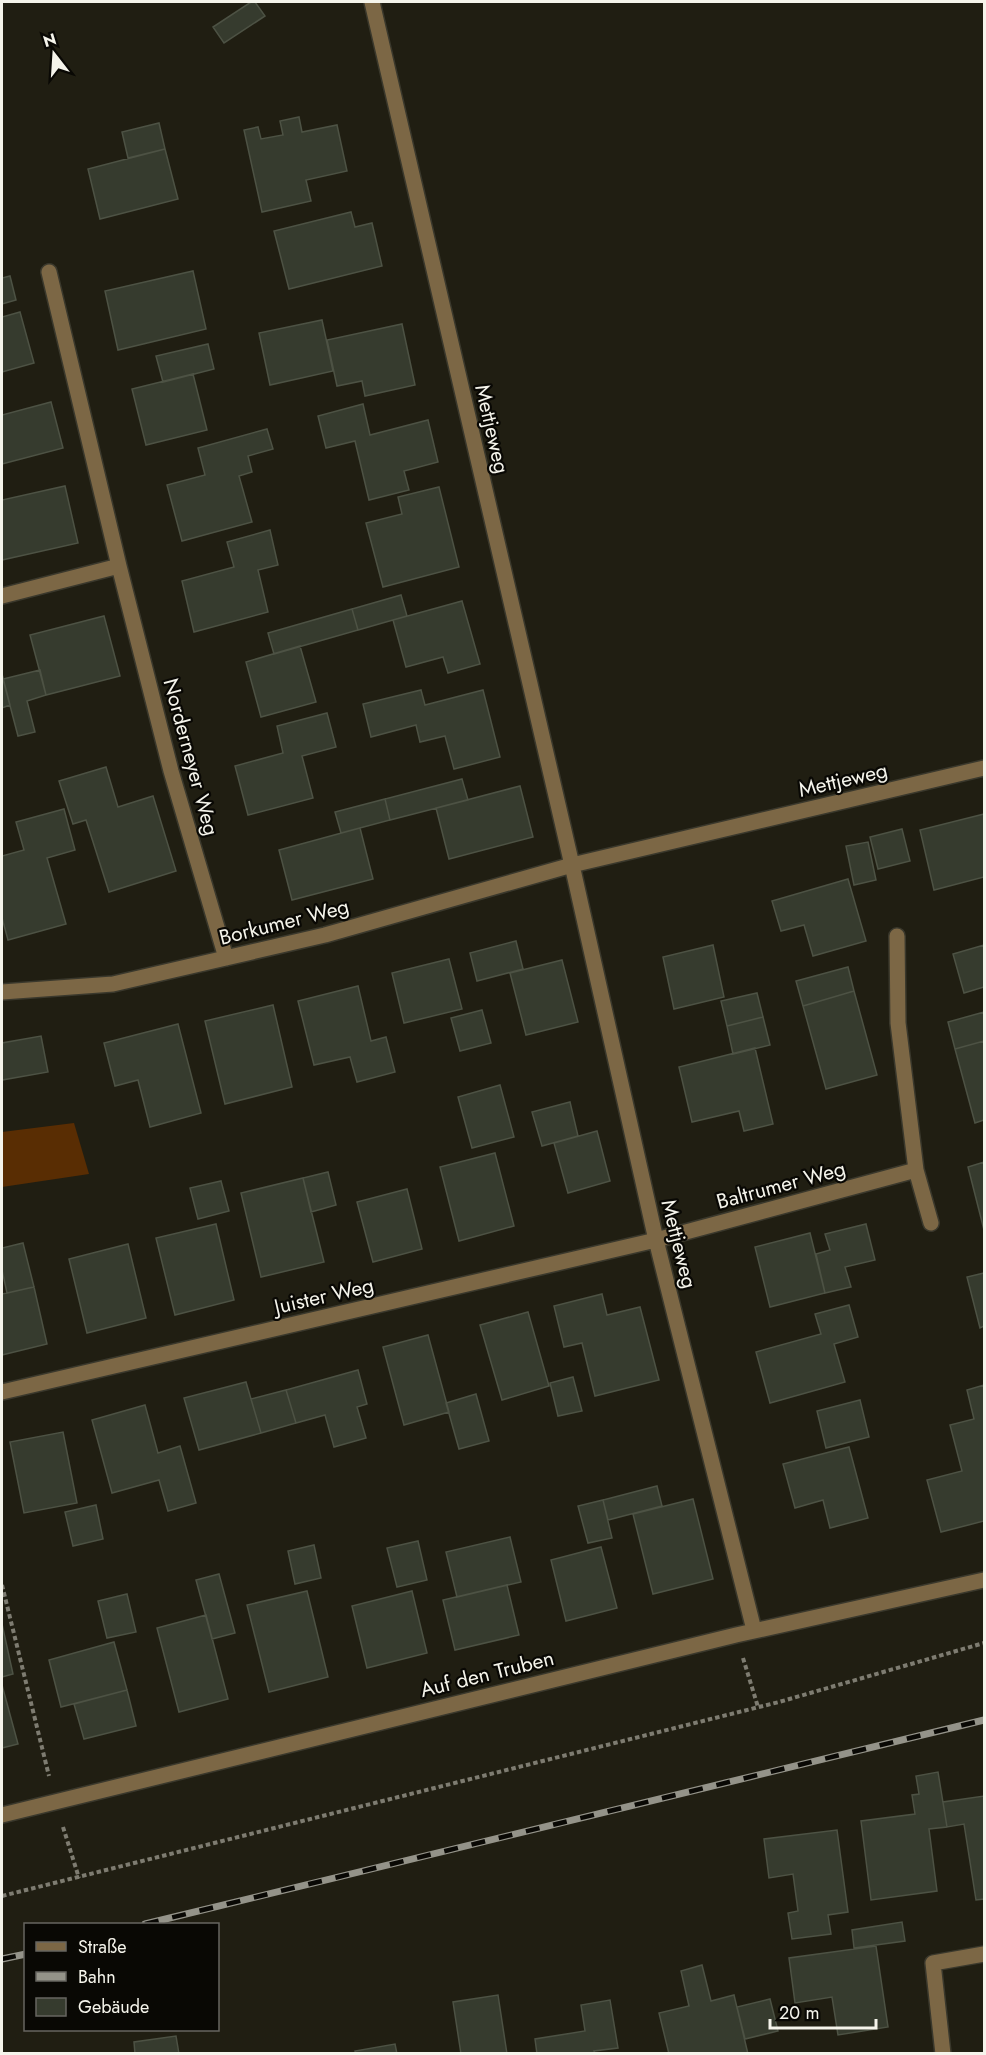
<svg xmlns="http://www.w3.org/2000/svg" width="986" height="2055" viewBox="0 0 986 2055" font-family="Jost,sans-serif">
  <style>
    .green { fill: #592d03 }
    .building { fill: #363b2e; stroke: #4d5244; stroke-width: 1.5 }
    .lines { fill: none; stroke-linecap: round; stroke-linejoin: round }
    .minor-casing { stroke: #3a382c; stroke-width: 18 }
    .path { stroke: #7e7c71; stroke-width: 4; stroke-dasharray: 4.5 3; stroke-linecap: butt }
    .minor { stroke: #7c6745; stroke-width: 15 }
    .rail-casing { stroke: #949389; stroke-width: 7 }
    .rail { stroke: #090804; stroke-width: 4.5; stroke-dasharray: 14; stroke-linecap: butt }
    .labels { text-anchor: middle; stroke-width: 4.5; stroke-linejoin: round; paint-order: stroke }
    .street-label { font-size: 21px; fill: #f5f4eb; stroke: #090804 }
  </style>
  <rect width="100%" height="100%" fill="#201e12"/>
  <path class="green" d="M74,1123L89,1174L2,1187V1132Z"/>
  <path class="building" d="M251,2H255L265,16L224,43L213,27Z
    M299,117L302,132L337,125L347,171L306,180L311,201L262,212L244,130L258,127L261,139L283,135L280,121Z
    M159,123L165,149L128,158L122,132Z
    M165,149L178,199L100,219L88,169Z
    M351,212L355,227L372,223L382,266L289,289L274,231Z
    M193,271L206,329L118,350L105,291Z
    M10,276L16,300L2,304V278Z
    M20,312L34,363L2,372V317Z
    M322,320L333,371L270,385L259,333Z
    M402,324L415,385L365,396L362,381L337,386L327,340Z
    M208,344L214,369L163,382L156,356Z
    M193,374L207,430L146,445L132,389Z
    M51,402L63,448L2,464V415Z
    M363,404L370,435L428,420L438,462L404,471L409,490L369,500L355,441L326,448L318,416Z
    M267,429L273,449L248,456L252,472L239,476L252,522L182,541L167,485L205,475L198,448Z
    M65,486L78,543L2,560V500Z
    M439,487L459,567L383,587L366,523L402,514L398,497Z
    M270,530L278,565L258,570L268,612L194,632L182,581L234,567L227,542Z
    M401,595L407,616L358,630L352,609Z
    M462,601L480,664L448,673L443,657L406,667L393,620Z
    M352,609L358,630L274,654L268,633Z
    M104,616L120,676L46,695L30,635Z
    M300,646L316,702L261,717L246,662Z
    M40,670L46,695L27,701L35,732L18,736L3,679Z
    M2,674L10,705L2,708Z
    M421,690L425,705L483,690L500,757L454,769L445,736L420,742L416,725L371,737L363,704Z
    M327,713L336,747L302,756L313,798L248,815L235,766L283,753L277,726Z
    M106,767L118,807L153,796L176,871L109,892L86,820L73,824L59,781Z
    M462,779L468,800L390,820L385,799Z
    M520,786L533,837L449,859L436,808Z
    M385,799L390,820L341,833L335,812Z
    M64,809L75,850L47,858L66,924L8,940L2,918V856L24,850L16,822Z
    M984,814V877L934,890L920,830Z
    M360,828L373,879L292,900L279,850Z
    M902,829L910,861L878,869L870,837Z
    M868,842L876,880L854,885L846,846Z
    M848,879L866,941L813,956L804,925L781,931L772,901Z
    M516,941L523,969L477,981L470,953Z
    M713,945L724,997L674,1009L663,957Z
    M984,945V987L964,993L953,954Z
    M449,959L462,1009L404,1023L392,973Z
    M562,960L578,1022L526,1035L510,973Z
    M848,967L854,991L803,1006L796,981Z
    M358,986L371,1041L386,1037L395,1072L357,1082L350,1057L314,1065L298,1001Z
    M854,991L877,1075L826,1089L803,1006Z
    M757,993L763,1017L727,1026L721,1001Z
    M273,1005L292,1087L225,1104L205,1021Z
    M482,1010L491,1043L460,1051L451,1018Z
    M984,1012V1041L955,1049L948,1022Z
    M763,1017L770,1045L733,1054L727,1026Z
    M178,1024L201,1113L150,1127L138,1080L115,1086L104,1043Z
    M41,1036L48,1072L2,1080V1043Z
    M984,1041V1120L975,1123L955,1049Z
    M755,1048L773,1124L744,1131L739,1111L692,1122L679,1067Z
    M500,1085L514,1137L472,1148L458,1097Z
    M570,1102L578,1136L542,1146L532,1112Z
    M597,1131L610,1181L568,1193L554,1143Z
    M495,1153L514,1226L459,1241L440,1167Z
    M984,1162V1230L968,1167Z
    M328,1172L336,1205L311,1212L303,1178Z
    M303,1178L324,1262L261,1277L241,1193Z
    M221,1181L229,1211L198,1219L190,1188Z
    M407,1189L422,1249L373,1262L357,1202Z
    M216,1224L234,1300L175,1315L156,1238Z
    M866,1224L875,1260L845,1267L851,1287L825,1293L816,1254L830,1250L825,1234Z
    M810,1233L825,1293L770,1307L755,1247Z
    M23,1243L34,1287L7,1293L2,1270V1248Z
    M128,1244L146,1318L87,1333L69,1259Z
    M984,1273V1326L980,1328L967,1277Z
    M34,1287L47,1344L2,1355V1294Z
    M602,1294L607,1315L640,1307L659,1380L595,1396L582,1343L564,1347L554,1306Z
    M849,1305L858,1337L834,1344L845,1382L770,1403L756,1352L821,1334L815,1314Z
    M528,1312L549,1386L502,1400L480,1325Z
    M428,1335L449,1412L404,1425L383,1347Z
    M358,1370L367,1404L357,1407L366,1438L334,1447L325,1415L296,1423L286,1390Z
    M573,1377L582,1411L558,1416L550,1383Z
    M246,1382L261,1433L199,1450L184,1398Z
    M984,1385V1521L941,1532L927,1480L962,1471L950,1425L974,1419L967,1390Z
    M286,1390L296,1423L261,1433L251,1399Z
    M476,1394L489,1441L459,1449L446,1403Z
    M860,1400L869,1437L826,1448L817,1411Z
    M145,1405L158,1453L180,1446L196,1503L168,1511L159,1480L112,1493L92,1420Z
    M63,1432L77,1503L24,1513L10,1442Z
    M849,1447L868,1518L830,1528L823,1500L795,1508L783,1464Z
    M657,1486L662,1506L608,1520L603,1500Z
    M693,1499L713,1579L653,1594L633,1514Z
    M603,1500L612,1538L588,1543L578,1506Z
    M96,1505L103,1539L73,1546L65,1512Z
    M510,1537L521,1582L457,1597L446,1552Z
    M418,1541L427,1580L397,1587L387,1548Z
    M314,1545L321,1578L295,1584L288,1551Z
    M601,1547L617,1608L566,1621L551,1560Z
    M219,1574L235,1633L212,1639L196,1580Z
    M507,1585L519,1635L455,1650L443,1600Z
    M307,1591L328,1677L269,1692L247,1605Z
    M412,1591L427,1653L367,1668L352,1606Z
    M127,1594L136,1632L107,1638L98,1601Z
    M206,1615L228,1699L179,1712L157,1628Z
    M2,1624L13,1674L2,1677Z
    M114,1642L127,1690L61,1707L49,1660Z
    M2,1685L18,1744L2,1748Z
    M127,1690L136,1726L84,1739L74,1704Z
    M938,1772L947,1827L929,1829L937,1891L871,1900L861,1821L915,1814L912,1795L919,1794L916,1776Z
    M984,1796V1899L976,1900L964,1824L947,1827L943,1802Z
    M837,1830L848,1912L828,1915L831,1934L792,1939L788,1913L798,1911L793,1874L769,1878L764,1839Z
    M902,1922L905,1941L854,1948L852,1930Z
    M876,1946L888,2027L838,2035L832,1997L795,2003L789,1958Z
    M702,1965L711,2001L734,1995L748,2054H669L659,2013L689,2006L681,1971Z
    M498,1995L507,2054H461L453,2002Z
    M770,1999L778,2031L745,2039L737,2007Z
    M610,2000L618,2048L594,2051L595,2054H537L535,2039L585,2031L581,2005Z
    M176,2036L179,2054H135L134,2042Z
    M395,2044L397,2054H356L355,2051Z"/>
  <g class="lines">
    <g class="minor-casing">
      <path id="minor" d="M372,2L572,865L656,1240L754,1630
        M49,272L119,566L171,771L226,958
        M2,596L119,566
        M2,992L113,984L325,935L572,865L984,768
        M916,1170L931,1223
        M2,1392L656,1240L916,1170L898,1023L897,936
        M2,1815L736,1635L984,1580
        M943,2054L933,1963L984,1954"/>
    </g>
    <path class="path" d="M2,1585L49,1776
      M743,1658L758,1707
      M63,1827L79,1878
      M2,1896L779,1702L984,1643"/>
    <use href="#minor" class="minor"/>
    <g class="rail-casing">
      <path id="rail" d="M145,1924L984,1720
        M2,1959L26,1954"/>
    </g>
    <use href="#rail" class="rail"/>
  </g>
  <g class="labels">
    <g class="street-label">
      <text transform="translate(492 429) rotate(77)" y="7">Mettjeweg</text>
      <text transform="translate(191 757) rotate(75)" y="7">Norderneyer Weg</text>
      <text transform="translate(843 780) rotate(-13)" y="7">Mettjeweg</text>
      <text transform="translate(284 922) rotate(-14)" y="7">Borkumer Weg</text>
      <text transform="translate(781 1185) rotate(-15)" y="7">Baltrumer Weg</text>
      <text transform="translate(679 1244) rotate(76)" y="7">Mettjeweg</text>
      <text transform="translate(324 1296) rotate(-13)" y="7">Juister Weg</text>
      <text transform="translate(487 1674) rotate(-14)" y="7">Auf den Truben</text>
    </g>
  </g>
  <rect width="986" height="2055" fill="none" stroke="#f5f4eb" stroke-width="6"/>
  <rect x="24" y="1923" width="195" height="108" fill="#090804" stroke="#676660" stroke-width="1.5"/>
  <rect x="36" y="1942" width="30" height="9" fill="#7c6745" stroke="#676660" stroke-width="1.5"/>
  <text x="78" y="1953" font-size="18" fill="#f5f4eb">Straße</text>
  <rect x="36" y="1972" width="30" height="9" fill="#949389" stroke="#676660" stroke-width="1.5"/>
  <text x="78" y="1983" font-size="18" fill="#f5f4eb">Bahn</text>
  <rect x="36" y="1998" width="30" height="18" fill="#363b2e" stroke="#676660" stroke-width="1.5"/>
  <text x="78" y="2013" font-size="18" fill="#f5f4eb">Gebäude</text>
  <g transform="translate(54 54) rotate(343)" stroke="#090804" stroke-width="4.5" paint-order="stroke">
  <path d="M0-4.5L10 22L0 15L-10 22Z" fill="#f5f4eb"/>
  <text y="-9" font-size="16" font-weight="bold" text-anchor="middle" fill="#f5f4eb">N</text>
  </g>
  <path d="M770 2019v9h106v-9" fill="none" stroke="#f5f4eb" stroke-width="3"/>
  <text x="779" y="2019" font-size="18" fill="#f5f4eb" stroke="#090804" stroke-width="4.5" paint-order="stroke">20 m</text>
</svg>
